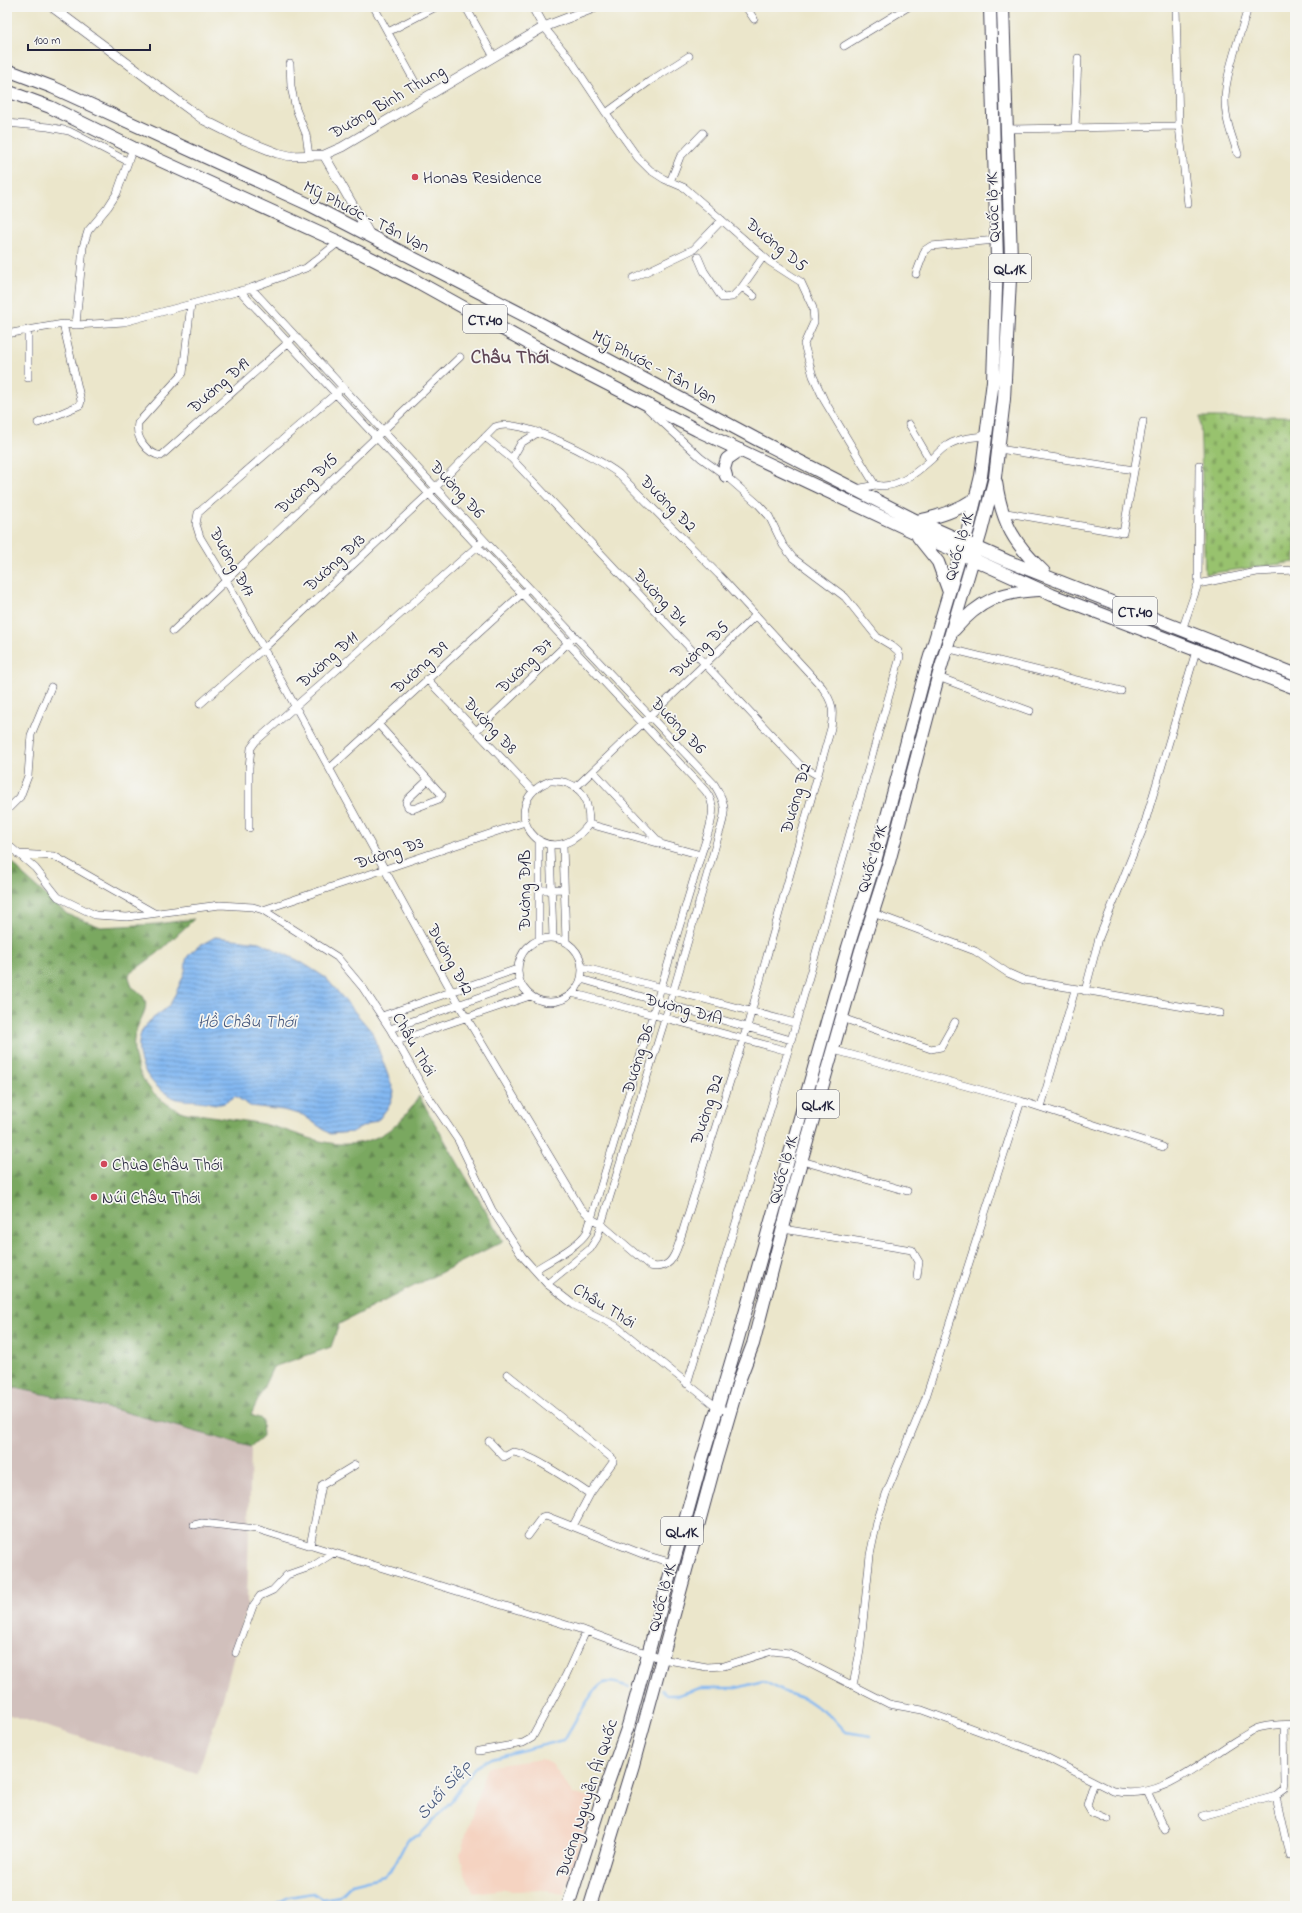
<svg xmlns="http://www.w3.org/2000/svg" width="1302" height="1913" viewBox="0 0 1302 1913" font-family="'Indie Flower',sans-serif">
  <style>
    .built { fill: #f5d3c1 }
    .industrial { fill: #d1c0bc }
    .forest { fill: url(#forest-firs); stroke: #4e654e }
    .cemetery { fill: url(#cemetery-stones); stroke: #5d7254 }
    .water { fill: url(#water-rules); stroke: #526d96 }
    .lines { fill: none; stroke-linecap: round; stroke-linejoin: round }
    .stream { stroke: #83b8f1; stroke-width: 2.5 }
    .minor-casing { stroke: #403f51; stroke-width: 8 }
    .tertiary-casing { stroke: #403f51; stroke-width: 10 }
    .primary-casing { stroke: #403f51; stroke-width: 14 }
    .minor { stroke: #fff; stroke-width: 7 }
    .tertiary { stroke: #fff; stroke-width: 9 }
    .primary { stroke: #fff; stroke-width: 12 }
    .poi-dot { fill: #d1495b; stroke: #f6f6f2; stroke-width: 1.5 }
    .labels { text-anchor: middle; stroke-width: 3.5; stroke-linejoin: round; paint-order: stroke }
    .shield { fill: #f6f6f2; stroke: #626272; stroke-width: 1 }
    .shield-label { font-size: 16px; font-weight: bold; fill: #22223b }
    .street-label { font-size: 17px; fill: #22223b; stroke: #f6f6f2 }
    .poi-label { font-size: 17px; fill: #22223b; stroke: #f6f6f2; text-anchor: start }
    .water-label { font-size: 18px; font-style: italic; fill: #44567b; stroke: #f6f6f2 }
    .quarter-label { font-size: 19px; font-weight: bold; fill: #614857; stroke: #f6f6f2 }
  </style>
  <defs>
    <pattern id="forest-firs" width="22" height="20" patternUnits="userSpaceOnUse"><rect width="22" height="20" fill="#7aa861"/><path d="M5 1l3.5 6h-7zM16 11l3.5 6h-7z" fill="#648851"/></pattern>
    <pattern id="cemetery-stones" width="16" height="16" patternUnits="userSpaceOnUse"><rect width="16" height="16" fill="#98c26e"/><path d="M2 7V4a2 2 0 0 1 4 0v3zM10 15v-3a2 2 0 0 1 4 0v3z" fill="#83a660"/></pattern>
    <pattern id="water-rules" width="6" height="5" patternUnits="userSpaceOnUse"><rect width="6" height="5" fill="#83b8f1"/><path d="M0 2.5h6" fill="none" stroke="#6b95c4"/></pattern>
  </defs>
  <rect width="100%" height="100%" fill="#f6f6f2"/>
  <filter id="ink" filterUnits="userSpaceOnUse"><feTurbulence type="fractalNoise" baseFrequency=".025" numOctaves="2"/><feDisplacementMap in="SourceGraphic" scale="8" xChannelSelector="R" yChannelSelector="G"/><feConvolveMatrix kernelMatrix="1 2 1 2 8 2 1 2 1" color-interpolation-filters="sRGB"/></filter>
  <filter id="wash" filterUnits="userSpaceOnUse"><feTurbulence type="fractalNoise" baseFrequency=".012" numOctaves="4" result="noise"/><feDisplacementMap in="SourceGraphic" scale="16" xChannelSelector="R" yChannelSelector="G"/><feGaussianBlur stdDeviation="0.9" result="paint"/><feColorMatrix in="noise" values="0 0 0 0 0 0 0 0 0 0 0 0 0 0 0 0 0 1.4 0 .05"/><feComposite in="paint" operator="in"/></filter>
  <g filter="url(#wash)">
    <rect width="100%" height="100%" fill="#ebe6cb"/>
    <path class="built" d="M542,1759L552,1764L573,1794L595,1798L564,1895L548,1890L512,1891L506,1889L474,1893L465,1874L460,1854L486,1769L491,1766Z"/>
    <path class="industrial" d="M16,1388L121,1411L251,1447L247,1605L223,1698L197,1774L7,1714V1391Z"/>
    <path class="forest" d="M7,856L23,875L67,914L101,927L157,924L194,919L158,953L129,974V977L132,987C160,1004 137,1016 134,1039C132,1053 138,1073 147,1085C155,1096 169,1107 183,1112C189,1114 197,1114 204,1115C222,1118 240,1120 258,1123C292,1129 322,1149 358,1143C384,1139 406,1119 419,1096L503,1241L339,1324L331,1347L273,1367L251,1415L262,1419L263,1437L251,1447L121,1411L16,1388L7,1391Z"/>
    <path class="cemetery" d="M1295,399V562L1205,574L1200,417H1293Z"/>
    <path class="water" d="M215,937L260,942L301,962L326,978L372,1032L394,1092L389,1106L379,1119L352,1132L330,1134L303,1115L283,1110L250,1106L235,1096C219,1109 217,1103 199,1101C192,1100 184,1101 177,1099C155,1091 136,1067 139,1043C141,1017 164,1017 173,999C177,990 182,980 185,971C186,966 185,960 188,956C195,947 205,943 215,937Z"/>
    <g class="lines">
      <path class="stream" d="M662,1690L666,1695H678L701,1688H737L763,1681L787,1693L805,1699L834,1719L846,1732L871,1736
        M276,1906L277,1903L289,1897L313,1893L322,1899L340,1896L352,1884L384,1876L393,1867L408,1839L420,1835L452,1800L474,1768L491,1758L564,1740C572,1727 592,1688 604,1683C611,1680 622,1685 629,1687"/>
    </g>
  </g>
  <g filter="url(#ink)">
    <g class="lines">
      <g class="minor-casing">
        <path id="minor" d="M374,7L416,84
          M463,7L468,11L494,57
          M746,7L754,19
          M1176,7L1179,126L1188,204
          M544,27L570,59L606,113L638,158L650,170L664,179L685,188L770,262L801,282L813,308L814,322L804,344L813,376L824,400L875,485C896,490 916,473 932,459C937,454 942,448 948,445C960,438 974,437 987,436
          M388,32L436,7
          M844,46L908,7
          M290,64L291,87L296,109L306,134L309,156
          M606,113L650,81L689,56
          M7,123L48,127L69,131L127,161
          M1075,128L1078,58
          M1007,129L1179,126
          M1238,154C1232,137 1225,119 1225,100C1225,74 1241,34 1248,7
          M670,182L680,157L703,133
          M698,257L704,271L722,298L732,297L742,287
          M916,274L925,250L931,246L996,240
          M633,278L694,249L722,220
          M251,288L484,540L714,784C728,806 726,813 718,837L669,1006L597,1238L590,1249L547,1284
          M240,291L701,786C706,791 711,797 712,805C715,817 705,842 701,855L587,1232C578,1247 550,1260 535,1270
          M754,296L742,287L763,257
          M191,304L183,373L138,423C135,437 146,453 161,456L291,340
          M76,325L83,247L88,231L108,207L117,193L133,148
          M7,334L28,330
          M28,378V330L63,324L76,325L124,322L251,288L306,268L339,242
          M648,409L701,458L726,476L758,504L769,516L783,545L793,558L845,597L877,637L892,646L898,651L900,657L788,1051L687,1384
          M38,423L80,405L81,401L63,324
          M909,424L930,460
          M485,437L512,459L800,765L817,775
          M999,449L1134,470
          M512,459L521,443L539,432
          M857,489L875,485
          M1001,512L1123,533L1143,421
          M1198,584L1199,465
          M1182,630L1198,584L1257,572L1295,570
          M173,631L460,357
          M946,648L1121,691
          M938,677L1030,711
          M427,679L533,791
          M200,704L263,649L436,487L495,427C519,416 598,458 619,474L719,575L822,687C833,703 834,709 831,728L747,1027L679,1243C674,1258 669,1270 650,1266L601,1224L592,1219L580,1207L459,1005L226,580L200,537L196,524L198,513L342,388
          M378,724L442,795L439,799L413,809L408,807L406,803L408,799L428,780
          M476,731L570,641
          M330,768L526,590
          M593,771L661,844
          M550,781C580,780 589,797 589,824C544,882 492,803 550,781Z
          M576,787L756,615
          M7,810L20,797L28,776L31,735L51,687
          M589,824L701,855
          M249,828V767L251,748L256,741L481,543
          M539,840V940
          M7,844L35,868L58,897L95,915L127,917L220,905L253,907L263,910L337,957L363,988L390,1029L426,1093L458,1140L492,1210L522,1256L547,1284L574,1305L616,1326L718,1408L730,1412
          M550,845L553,938
          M563,845L566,942
          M18,854L54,856L154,913
          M539,890L564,889
          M263,910L525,822
          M873,913L975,951L1008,973L1024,980L1220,1013
          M518 970a32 32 0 1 1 64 0a32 32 0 1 1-64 0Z
          M582,967L795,1023
          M581,979L791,1040
          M1085,991L1099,938L1143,829L1196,651
          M572,993L788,1051
          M382,1016L517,969
          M842,1018L931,1049L941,1047L955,1022
          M390,1029L520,983
          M397,1041L530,996
          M834,1050L1021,1101L1163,1147
          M1041,1107L1075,990
          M802,1161L907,1191
          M783,1229L912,1250L919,1262L917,1276
          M507,1374L613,1459V1462L590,1494
          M489,1441L504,1457L513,1452C532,1454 573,1483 590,1494L573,1526
          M194,1525L202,1523L257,1529L586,1631L662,1659L707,1667L724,1666L772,1651L789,1653L889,1704L922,1710L1036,1752L1113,1791C1163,1802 1200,1761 1240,1738C1246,1735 1252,1730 1258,1728C1270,1724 1283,1725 1295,1724
          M528,1536L542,1517L546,1516L645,1555L673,1563
          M310,1546L322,1485L355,1465
          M236,1653L253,1606L260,1596L273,1590L287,1575L313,1566L333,1553
          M853,1685L860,1651L870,1555L877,1522L886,1494L925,1400L1021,1101
          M1284,1725L1285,1783L1284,1790L1276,1796L1289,1855
          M479,1751L523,1743L532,1738L566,1675L586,1631
          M1094,1782L1087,1805L1091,1812L1107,1819
          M1147,1791L1165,1829
          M1202,1816L1276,1796"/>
      </g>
      <g class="tertiary-casing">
        <path id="tertiary" d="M52,7L182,104L204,120L242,139L277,153L290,156L324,155L342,147L544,27L596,7
          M533,7L544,27
          M324,155L370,235"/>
      </g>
      <g class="primary-casing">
        <path id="primary" d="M7,70L52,87L308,204L543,325L756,439L917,521L1007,561L1295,674
          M7,91L50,107L133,148L339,242L416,281L535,347L697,430L933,541L1052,595L1295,688
          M726,476L724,469L727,459L740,450
          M996,482C1002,523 1014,544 1044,572
          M917,521C939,517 957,511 976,498
          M918,537L938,562L949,592
          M954,630C980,600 1000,592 1039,590
          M568,1906L599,1808L628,1726L701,1463L737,1342L848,947L876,858L925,673L968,529L981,476L993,381L997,259L990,7
          M590,1906L633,1765L714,1467L739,1381L753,1344L791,1197L861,950L889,862L938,677L981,532L995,477L1004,399L1011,259L1003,7"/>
      </g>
      <use href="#minor" class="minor"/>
      <use href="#tertiary" class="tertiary"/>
      <use href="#primary" class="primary"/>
    </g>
  </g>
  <g class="poi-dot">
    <circle cx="415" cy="177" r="4"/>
    <circle cx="104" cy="1164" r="4"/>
    <circle cx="94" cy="1197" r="4"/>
  </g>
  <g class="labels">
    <g class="shield">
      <rect x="989" y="254" width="42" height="28" rx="3"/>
      <rect x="463" y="305" width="44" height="28" rx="3"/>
      <rect x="1113" y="597" width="44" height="28" rx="3"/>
      <rect x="797" y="1090" width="42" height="28" rx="3"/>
      <rect x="661" y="1517" width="42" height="28" rx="3"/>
    </g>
    <g class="shield-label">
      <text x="1010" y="274">QL.1K</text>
      <text x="485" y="325">CT.40</text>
      <text x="1135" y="617">CT.40</text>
      <text x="818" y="1110">QL.1K</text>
      <text x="682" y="1537">QL.1K</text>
    </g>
    <g class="street-label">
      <text transform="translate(387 101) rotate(-30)" y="6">Đường Bình Thung</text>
      <text transform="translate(992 207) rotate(-92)" y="6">Quốc lộ 1K</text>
      <text transform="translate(367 216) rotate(27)" y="6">Mỹ Phước - Tân Vạn</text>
      <text transform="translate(777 244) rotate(39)" y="6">Đường D5</text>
      <text transform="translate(655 366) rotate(28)" y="6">Mỹ Phước - Tân Vạn</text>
      <text transform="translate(218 385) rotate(-41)" y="6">Đường Đ19</text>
      <text transform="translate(306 483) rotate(-44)" y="6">Đường Đ15</text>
      <text transform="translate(458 489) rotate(47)" y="6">Đường Đ6</text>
      <text transform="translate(669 503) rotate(45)" y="6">Đường Đ2</text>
      <text transform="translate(958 546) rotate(-74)" y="6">Quốc lộ 1K</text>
      <text transform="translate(233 562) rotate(61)" y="6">Đường Đ17</text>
      <text transform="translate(334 562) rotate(-43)" y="6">Đường Đ13</text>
      <text transform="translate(661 597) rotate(47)" y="6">Đường Đ4</text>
      <text transform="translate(699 649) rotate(-44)" y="6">Đường Đ5</text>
      <text transform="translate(327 659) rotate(-42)" y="6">Đường Đ11</text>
      <text transform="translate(524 665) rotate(-44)" y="6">Đường Đ7</text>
      <text transform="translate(419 667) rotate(-42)" y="6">Đường Đ9</text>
      <text transform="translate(491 725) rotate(47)" y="6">Đường Đ8</text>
      <text transform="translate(679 725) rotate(46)" y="6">Đường Đ6</text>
      <text transform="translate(795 798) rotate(-74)" y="6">Đường Đ2</text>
      <text transform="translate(389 852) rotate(-18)" y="6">Đường Đ3</text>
      <text transform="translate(871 858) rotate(-73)" y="6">Quốc lộ 1K</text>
      <text transform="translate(524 890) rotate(-90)" y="6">Đường Đ1B</text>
      <text transform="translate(451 959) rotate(61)" y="6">Đường Đ12</text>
      <text transform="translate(684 1008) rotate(15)" y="6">Đường Đ1A</text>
      <text transform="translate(415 1044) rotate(60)" y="6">Châu Thới</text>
      <text transform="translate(637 1059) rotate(-73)" y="6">Đường Đ6</text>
      <text transform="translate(706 1109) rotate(-72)" y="6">Đường Đ2</text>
      <text transform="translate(782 1169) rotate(-74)" y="6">Quốc lộ 1K</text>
      <text transform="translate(605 1305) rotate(32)" y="6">Châu Thới</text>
      <text transform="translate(661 1597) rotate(-75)" y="6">Quốc lộ 1K</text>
      <text transform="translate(586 1798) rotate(-72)" y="6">Đường Nguyễn Ái Quốc</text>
    </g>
    <g class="poi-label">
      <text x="423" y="183">Honas Residence</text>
      <text x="112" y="1170">Chùa Châu Thới</text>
      <text x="102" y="1203">Núi Châu Thới</text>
    </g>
    <g class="water-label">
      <text x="247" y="1027">Hồ Châu Thới</text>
      <text transform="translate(443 1789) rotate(-49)" y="6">Suối Siệp</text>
    </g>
    <g class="quarter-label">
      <text x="510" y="363">Châu Thới</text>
    </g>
  </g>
  <rect width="1302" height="1913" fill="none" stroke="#f6f6f2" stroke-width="24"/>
  <path d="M28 44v6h122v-6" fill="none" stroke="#22223b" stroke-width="2"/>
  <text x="34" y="44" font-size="12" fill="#22223b" stroke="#f6f6f2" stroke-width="3" paint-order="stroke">100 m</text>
</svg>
